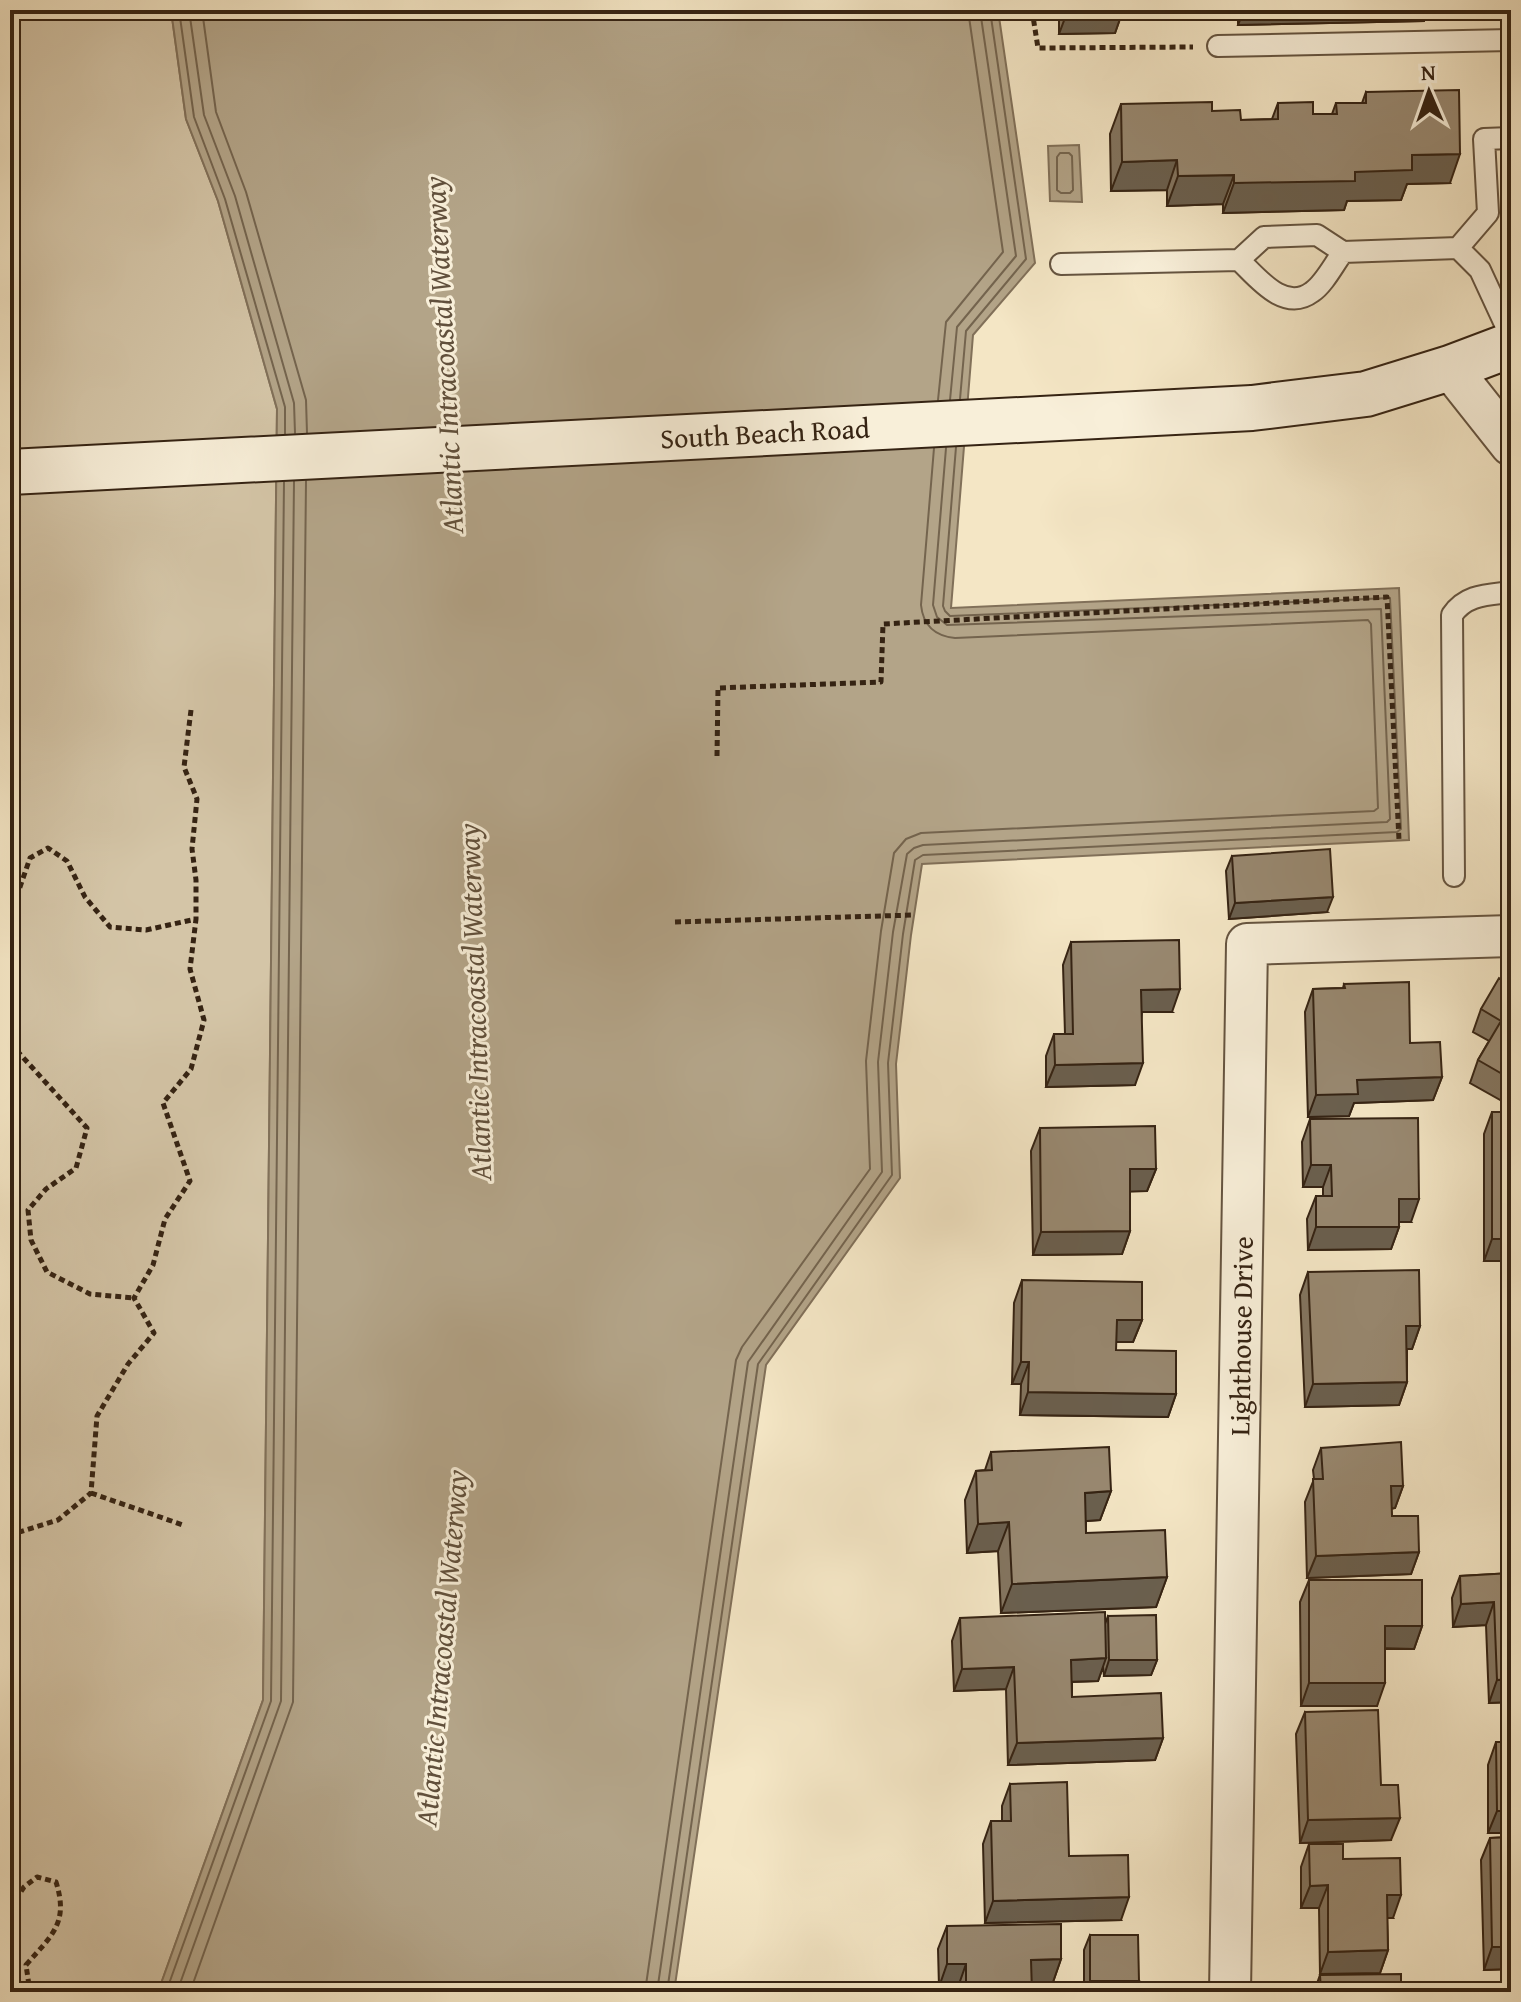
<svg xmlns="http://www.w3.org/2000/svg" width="1521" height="2002" viewBox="0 0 1521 2002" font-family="'Gentium Book Plus',serif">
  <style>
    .green { fill: #d4c5a7; stroke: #84745d; stroke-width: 2 }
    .water { fill: #b3a488; stroke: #817059; stroke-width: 2 }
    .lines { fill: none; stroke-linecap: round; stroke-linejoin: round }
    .shore { stroke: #74644e; stroke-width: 2 }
    .lane-casing { stroke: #655440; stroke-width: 24 }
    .street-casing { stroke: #655440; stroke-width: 44 }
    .secondary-casing { stroke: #352313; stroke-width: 48 }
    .path { stroke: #352313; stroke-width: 5; stroke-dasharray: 6 4; stroke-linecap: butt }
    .lane { stroke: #f8efd9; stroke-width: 20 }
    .street { stroke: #f8efd9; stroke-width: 40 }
    .secondary { stroke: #f8efd9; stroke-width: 44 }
    .wall { fill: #837560; stroke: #352313; stroke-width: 2 }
    .shaded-wall { fill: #6a5f4e; stroke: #352313; stroke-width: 2 }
    .building { fill: #988870; stroke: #352313; stroke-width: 2 }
    .labels { text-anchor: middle; stroke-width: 6; stroke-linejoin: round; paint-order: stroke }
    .street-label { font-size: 28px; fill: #352313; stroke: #f8efd9 }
    .water-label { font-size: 30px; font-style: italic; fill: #61503c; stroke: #f8efd9 }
  </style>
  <rect width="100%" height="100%" fill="#f4e6c5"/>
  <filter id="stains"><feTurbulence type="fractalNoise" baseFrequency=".0025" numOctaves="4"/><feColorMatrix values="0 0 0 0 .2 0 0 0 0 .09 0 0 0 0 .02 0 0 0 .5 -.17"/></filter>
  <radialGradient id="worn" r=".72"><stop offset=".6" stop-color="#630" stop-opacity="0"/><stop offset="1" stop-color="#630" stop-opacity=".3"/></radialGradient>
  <path class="green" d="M10,10H171L186,119L218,201L277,409L263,1700L158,1992H10Z"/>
  <path class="water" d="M171,10H998L1035,263L973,335L951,608L1399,588L1409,840L922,864L911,935L896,1064L900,1178L766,1365L674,1992H158L263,1700L277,409L218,201L186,119Z
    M1079,145L1082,202L1050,201L1048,146Z"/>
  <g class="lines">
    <path class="shore" d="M179,10L194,117L225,199L285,407V434
      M189,10L204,115L235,196L294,403L295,433
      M202,10L216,112L246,192L306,400L307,433
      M1060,153H1069L1072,156L1073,190L1070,193H1061L1057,190V157Z
      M960,399L966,331L1026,259L990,10
      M938,400L946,322L1003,252L968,10
      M950,400L957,327L1016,256L980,10
      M166,1992L271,1701L284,482
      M177,1992L281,1701L294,481
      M190,1992L293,1702L306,481
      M645,1992L736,1360L742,1347L870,1169L866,1061L881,931L894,853L906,839L921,833L1374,811L1378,808L1371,624L1368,620L955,638C935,636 923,625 921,605L934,448
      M657,1992L748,1362L882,1172L878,1062L893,932L907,854L914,848L923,845L1387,822L1390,819L1381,609L947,625L937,617L933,605L946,448
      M667,1992L758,1364L892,1175L888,1063L903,934L915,860L923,855L1397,832L1401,829L1390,598L950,616L945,611L943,606L956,447"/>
    <g class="lane-casing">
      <path id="lane" d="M1218,46L1511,40
        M1458,248L1488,213L1484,139L1511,138
        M1239,260C1257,277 1284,313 1312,292C1324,284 1334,264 1343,252
        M1061,264L1239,260L1264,237L1317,235L1343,252L1458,248L1480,270L1511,337
        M1454,876L1452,615C1466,594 1488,595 1511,592"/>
    </g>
    <g class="street-casing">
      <path id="street" d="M1450,368L1511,445
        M1230,1992L1247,944L1511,936"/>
    </g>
    <g class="secondary-casing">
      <path id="secondary" d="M10,472L1252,408L1366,394L1450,368L1511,345"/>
    </g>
    <path class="path" d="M1032,10L1038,48L1193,47
      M191,710L184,767L197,799L192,849L196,880V919
      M717,756L718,688L881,682L883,624L1387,597L1399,840
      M10,916L30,858L48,848L67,861L85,897L110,927L146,930L196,919L190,969L204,1020L191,1069L163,1103L190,1181L165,1219L153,1265L134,1298L154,1333L128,1364L97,1416L91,1493L58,1520L10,1535
      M675,922L914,915
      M10,983V988
      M10,1043L87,1128L76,1168L46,1189L28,1210L31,1240L47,1272L90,1294L134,1298
      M91,1493L183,1525
      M10,1908L24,1887L37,1877L56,1882C69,1923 52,1935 26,1965L30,1992"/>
    <use href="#lane" class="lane"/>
    <use href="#street" class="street"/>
    <use href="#secondary" class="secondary"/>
  </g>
  <path class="wall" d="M1059,10H1169L1167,15L1121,16L1115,33L1059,34Z
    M1238,10H1428L1424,21L1238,25Z
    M1366,92L1450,183L1407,184L1401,200L1347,201L1344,210L1223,213V204L1167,206V190L1111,191L1110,134L1121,104L1212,111L1241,120L1272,119L1278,103L1313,114H1332L1336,103H1362Z
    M1232,856L1327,912L1229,919L1226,871Z
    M1071,942L1172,1012H1142L1135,1085L1046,1087V1056L1054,1034H1065L1063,965Z
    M1344,984L1410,1043L1442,1077L1433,1100L1354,1103L1349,1116L1308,1117L1305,1012L1313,989L1343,988Z
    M1511,985V1106L1470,1083L1478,1060L1489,1041L1473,1032L1481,1009Z
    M1492,1112H1511V1261H1484V1134Z
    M1310,1119L1411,1222H1399V1227L1391,1249L1308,1250L1307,1219L1316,1196H1323V1187H1303L1302,1142Z
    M1040,1128L1156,1169L1147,1191H1130V1231L1122,1254L1033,1255L1031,1151Z
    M1308,1272L1420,1326L1412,1349H1407V1382L1399,1405L1305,1407L1300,1295Z
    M1511,1278V1379H1504V1298Z
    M1022,1280L1142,1320L1133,1342H1116V1350L1176,1394L1168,1417L1020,1415L1021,1384H1012L1014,1303Z
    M1321,1448L1403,1486L1395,1508L1391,1509L1392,1516L1419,1552L1411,1574L1307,1578L1305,1502L1314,1479L1313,1470Z
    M991,1452L1111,1491L1100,1520L1086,1521V1533L1167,1577L1156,1607L1001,1613L998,1551L967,1553L965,1500L976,1471L985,1470Z
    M1511,1496V1545H1504V1514Z
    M1511,1573V1702L1489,1703L1486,1625L1453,1627L1452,1598L1460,1576Z
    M1309,1580L1422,1626L1414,1649H1385L1377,1706H1301L1300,1602Z
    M1108,1616L1157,1660L1151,1675L1104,1676L1103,1667L1098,1681L1072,1682V1697L1163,1738L1155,1760L1008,1765L1006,1689L954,1691L952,1641L960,1618L1105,1624Z
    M1305,1712L1381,1785L1391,1840L1300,1843L1296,1734Z
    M1511,1720V1833H1488V1765L1496,1742H1509V1726Z
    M1010,1784L1069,1856L1121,1920L985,1923L983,1844L991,1821H1002V1806Z
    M1511,1837V1969L1484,1970L1481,1860L1490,1838Z
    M1309,1844L1343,1859L1393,1918H1387L1388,1950L1380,1973L1320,1974L1319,1908H1301V1867Z
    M947,1926L1061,1959L1053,1982H1032V1992H958V1987H939L938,1949Z
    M1090,1935L1139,1981L1135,1992H1084V1950Z
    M1320,1975L1401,1992H1314Z"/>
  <path class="shaded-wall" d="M1068,10H1169L1167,15L1121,16L1115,33L1059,34Z
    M1244,10H1428L1424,21L1238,25Z
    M1460,154L1450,183L1407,184L1401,200L1347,201L1344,210L1223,213L1234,183L1355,172L1412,155Z
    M1177,160L1167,190L1111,191L1122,162Z
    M1234,175L1223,204L1167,206L1178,176Z
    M1333,897L1327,912L1229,919L1235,903Z
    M1180,989L1172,1012H1133L1141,990Z
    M1143,1063L1135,1085L1046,1087L1055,1065Z
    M1442,1077L1433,1100L1354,1103L1349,1116L1308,1117L1316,1095L1357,1080Z
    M1311,1165H1331L1323,1187H1303Z
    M1130,1169H1156L1147,1191L1121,1192Z
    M1399,1199H1419L1411,1222H1391Z
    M1316,1227H1399L1391,1249L1308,1250Z
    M1130,1231L1122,1254L1033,1255L1041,1232Z
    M1492,1239H1511V1261H1484Z
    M1117,1320H1142L1133,1342H1108Z
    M1406,1326H1420L1412,1349H1398Z
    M1511,1360V1379H1504Z
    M1021,1362H1029L1021,1384H1012Z
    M1407,1382L1399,1405L1305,1407L1313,1384Z
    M1028,1392L1176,1394L1168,1417L1020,1415Z
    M1391,1486H1403L1395,1508L1382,1509Z
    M1111,1491L1100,1520L1074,1522L1085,1493Z
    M1009,1522L998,1551L967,1553L978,1524Z
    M1511,1527V1545H1504Z
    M1419,1552L1411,1574L1307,1578L1316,1556Z
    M1167,1577L1156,1607L1001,1613L1012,1584Z
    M1494,1602L1486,1625L1453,1627L1461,1604Z
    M1385,1626H1422L1414,1649L1377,1648Z
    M1106,1658L1098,1681L1063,1682L1071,1660Z
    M1109,1660H1157L1151,1675L1104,1676Z
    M1014,1667L1006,1689L954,1691L962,1669Z
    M1511,1679V1702L1489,1703L1497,1680Z
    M1309,1683H1385L1377,1706H1301Z
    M1163,1738L1155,1760L1008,1765L1017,1743Z
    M1497,1811H1511V1833H1488Z
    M1400,1818L1391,1840L1300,1843L1308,1820Z
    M1328,1885L1319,1908H1301L1310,1886Z
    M1387,1895H1401L1393,1918H1379Z
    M1129,1897L1121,1920L985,1923L993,1901Z
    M1492,1947H1511V1969L1484,1970Z
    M1388,1950L1380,1973L1320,1974L1328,1952Z
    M1061,1959L1053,1982H1023L1031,1960Z
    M947,1964H966L958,1987H939Z
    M1090,1981H1139L1135,1992H1086Z"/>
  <path class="building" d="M1459,90L1460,154L1412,155V170L1355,172V181L1234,183V175L1178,176L1177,160L1122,162L1121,104L1212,102V111L1240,110L1241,120L1278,119V103L1313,102V114H1337L1336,103H1366V92Z
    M1330,849L1333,897L1235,903L1232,856Z
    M1179,940L1180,989L1141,990L1143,1063L1055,1065L1054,1034H1073L1071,942Z
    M1499,978L1511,985V1079L1478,1060L1501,1021L1481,1009Z
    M1409,982L1410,1043L1440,1042L1442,1077L1357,1080L1358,1094L1316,1095L1313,989L1345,988L1344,984Z
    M1492,1112H1511V1239H1492Z
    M1418,1118L1419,1199H1399V1227H1316V1196H1332L1331,1165H1311L1310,1119Z
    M1155,1126L1156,1169H1130V1231L1041,1232L1040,1128Z
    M1419,1270L1420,1326H1406L1407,1382L1313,1384L1308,1272Z
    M1022,1280L1142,1282V1320H1117L1116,1350L1176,1351V1394L1028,1392L1029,1362H1021Z
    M1401,1442L1403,1486H1391L1392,1516H1418L1419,1552L1316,1556L1313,1479H1323L1321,1448Z
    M1109,1447L1111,1491L1085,1493L1086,1533L1165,1530L1167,1577L1012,1584L1009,1522L978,1524L976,1471L992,1470L991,1452Z
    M1511,1573V1679L1497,1680L1494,1602L1461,1604L1460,1576Z
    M1309,1580H1422V1626H1385V1683H1309Z
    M1105,1612L1106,1658L1071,1660L1072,1697L1161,1693L1163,1738L1017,1743L1014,1667L962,1669L960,1618Z
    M1156,1615L1157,1660H1109L1108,1616Z
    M1378,1710L1381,1785H1398L1400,1818L1308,1820L1305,1712Z
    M1496,1742H1511V1811H1497Z
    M1067,1782L1069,1856L1128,1855L1129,1897L993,1901L991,1821H1011L1010,1784Z
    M1511,1837V1947H1492L1490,1838Z
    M1309,1844H1343V1859L1400,1858L1401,1895H1387L1388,1950L1328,1952V1885L1310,1886Z
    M1061,1924V1959L1031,1960L1032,1992H966V1964H947V1926Z
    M1090,1935H1138L1139,1981H1090Z
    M1401,1974V1992H1321L1320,1975Z"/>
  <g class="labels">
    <g class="street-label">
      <text transform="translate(765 433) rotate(-3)" y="10">South Beach Road</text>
      <text transform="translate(1241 1336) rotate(-89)" y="10">Lighthouse Drive</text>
    </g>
    <g class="water-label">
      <text transform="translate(444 355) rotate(-93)" y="10">Atlantic Intracoastal Waterway</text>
      <text transform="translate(475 1002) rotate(-92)" y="10">Atlantic Intracoastal Waterway</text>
      <text transform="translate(442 1648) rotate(-85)" y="10">Atlantic Intracoastal Waterway</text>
    </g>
  </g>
  <rect width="1521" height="2002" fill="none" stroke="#f4e6c5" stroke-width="40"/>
  <rect x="12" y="12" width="1497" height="1978" fill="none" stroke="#352313" stroke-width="4"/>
  <rect x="20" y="20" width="1481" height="1962" fill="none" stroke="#352313" stroke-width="2"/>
  <g transform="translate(1429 92) rotate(358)" stroke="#f8efd9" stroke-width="6" paint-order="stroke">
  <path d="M0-6L14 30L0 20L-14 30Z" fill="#352313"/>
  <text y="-12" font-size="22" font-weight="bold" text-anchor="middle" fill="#352313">N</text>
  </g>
  <rect width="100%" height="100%" filter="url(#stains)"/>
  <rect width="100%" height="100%" fill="url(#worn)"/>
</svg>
